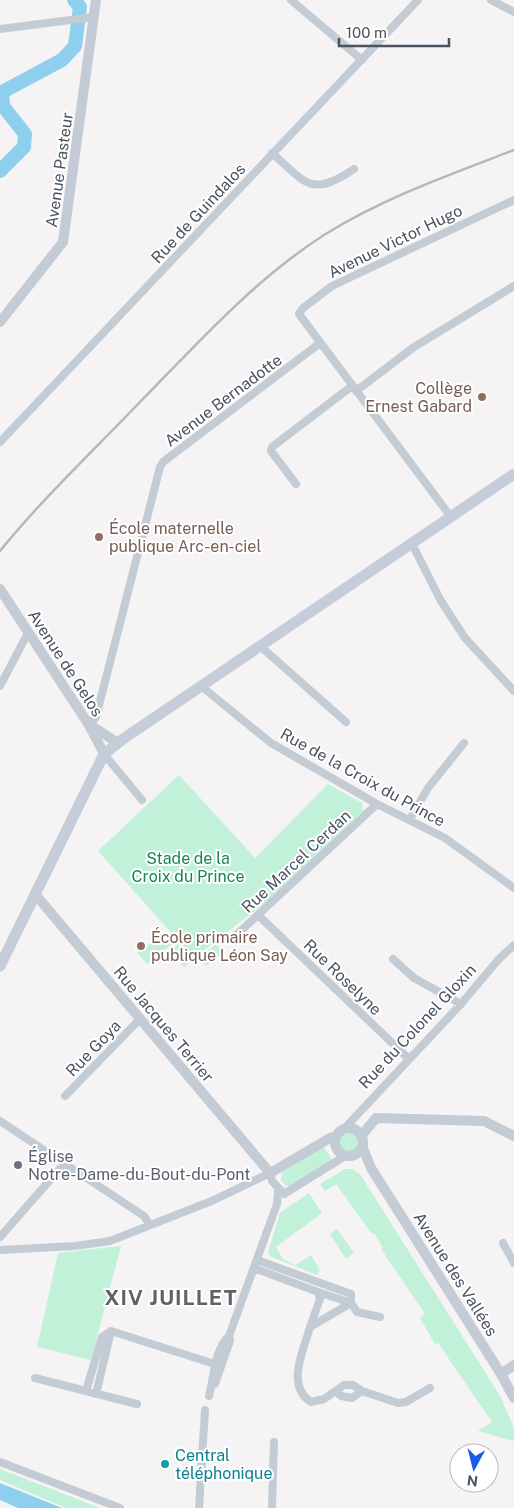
<svg xmlns="http://www.w3.org/2000/svg" width="514" height="1508" viewBox="0 0 514 1508" font-family="'Public Sans',sans-serif">
  <style>
    .green { fill: #c2f1da }
    .water { fill: #8fcfee }
    .lines { fill: none; stroke-linecap: round; stroke-linejoin: round }
    .river { stroke: #8fcfee; stroke-width: 14 }
    .minor { stroke: #c3cbd4; stroke-width: 8 }
    .tertiary { stroke: #c3cbd4; stroke-width: 10 }
    .secondary { stroke: #c5cddb; stroke-width: 11 }
    .rail { stroke: #b5b7bd; stroke-width: 2.5 }
    .education-dot { fill: #8d6e63; stroke: #fff; stroke-width: 2 }
    .worship-dot { fill: #6b7280; stroke: #fff; stroke-width: 2 }
    .culture-dot { fill: #0f9aa8; stroke: #fff; stroke-width: 2 }
    .labels { text-anchor: middle; stroke-width: 4; stroke-linejoin: round; paint-order: stroke }
    .street-label { font-size: 16px; fill: #4a5360; stroke: #fff }
    .education-label { font-size: 16px; fill: #785e54; stroke: #fff; text-anchor: start }
    .park-label { font-size: 16px; fill: #17855b; stroke: #fff }
    .worship-label { font-size: 16px; fill: #5b616d; stroke: #fff; text-anchor: start }
    .culture-label { font-size: 16px; fill: #0d838f; stroke: #fff; text-anchor: start }
    .district-label { font-size: 21px; font-weight: bold; letter-spacing: 1px; fill: #5f6268; stroke: #fff }
  </style>
  <rect width="100%" height="100%" fill="#f5f3f3"/>
  <path class="green" d="M179,775L255,858L328,784L362,803L363,811L280,891L194,958L98,851Z
    M163,933L172,944L147,964L137,953Z
    M178,944L192,960L184,967L170,951Z
    M216,944L223,953L206,966L199,957Z
    M339 1142a10 10 0 1 1 20 0a10 10 0 1 1-20 0Z
    M323,1146L333,1161L293,1187L285,1185L281,1180L282,1172Z
    M345,1169H352L360,1174L500,1396L514,1428V1441L478,1431L492,1422L438,1343L435,1344L420,1318L425,1314L381,1249L383,1248L374,1233L372,1234L336,1184L325,1191L320,1184Z
    M309,1193L322,1213L276,1247L283,1259L295,1265L311,1255L320,1270L317,1275L270,1256L268,1252L280,1213Z
    M337,1229L354,1253L346,1259L330,1234Z
    M121,1246L91,1360L37,1347L58,1253Z
    M0,1469L100,1508H66L0,1480Z"/>
  <path class="water" d="M0,1483L62,1508H18L0,1500Z"/>
  <g class="lines">
    <path class="river" d="M0,171L24,147L25,134L3,106L2,92L62,60L75,46L80,7L74,0"/>
    <path class="minor" d="M291,0L362,60
      M491,0L514,12
      M0,29L94,17
      M272,153C306,183 311,198 354,169
      M356,391L414,347L514,286
      M0,442L418,0
      M296,484L271,451L272,447L352,386
      M451,517L299,314L303,308L332,286L514,200
      M412,544L441,601L465,638L514,691
      M260,646L346,722
      M0,686L28,633
      M201,686L271,743L377,804L445,838L514,888
      M89,725L96,717L160,467L163,462L320,343
      M104,754L142,800
      M410,819L428,788L464,743
      M259,916L408,1058
      M233,938L377,804
      M393,959L414,978L461,1004
      M65,1096L140,1019
      M0,1121L144,1216L150,1225
      M344,1129L461,1004L498,960L514,945
      M284,1194L345,1156
      M0,1237L64,1164
      M503,1243L514,1263
      M0,1250L75,1246L110,1241L214,1200L270,1173L272,1181L284,1194
      M254,1268L318,1292L320,1299L310,1327L351,1303V1294L257,1260
      M318,1292L351,1303L357,1312L380,1317
      M310,1327C304,1350 285,1385 311,1402L324,1399L344,1385H353L362,1391L398,1403L406,1402L430,1388
      M35,1378L137,1404
      M215,1384L230,1341L229,1336
      M86,1391L102,1337L111,1331L221,1366
      M336,1391L341,1396L352,1398L362,1391
      M96,1394L111,1331
      M209,1396C214,1378 214,1350 229,1336L277,1204L278,1190
      M0,1462L120,1508
      M199,1508L205,1410
      M272,1508L274,1442"/>
    <path class="tertiary" d="M0,322L63,242L96,0
      M0,589L89,725L104,754
      M90,725L118,743
      M35,894L270,1173L330,1138L336,1137
      M335 1142a14 14 0 1 1 28 0a14 14 0 1 1-28 0Z
      M362,1135L376,1118L484,1121L514,1136
      M363,1148L371,1168L501,1374L514,1398
      M501,1374L514,1365"/>
    <path class="secondary" d="M0,966L104,754L123,739L514,474"/>
    <path class="rail" d="M0,551C43,498 93,451 140,402C198,343 254,280 324,235C383,198 449,175 514,150"/>
  </g>
  <g class="education-dot">
    <circle cx="482" cy="397" r="5"/>
    <circle cx="99" cy="537" r="5"/>
    <circle cx="141" cy="946" r="5"/>
  </g>
  <circle class="worship-dot" cx="18" cy="1165" r="5"/>
  <circle class="culture-dot" cx="165" cy="1464" r="5"/>
  <g class="labels">
    <g class="street-label">
      <text transform="translate(59 170) rotate(-82)" y="6">Avenue Pasteur</text>
      <text transform="translate(198 213) rotate(-47)" y="6">Rue de Guindalos</text>
      <text transform="translate(395 241) rotate(-26)" y="6">Avenue Victor Hugo</text>
      <text transform="translate(223 400) rotate(-37)" y="6">Avenue Bernadotte</text>
      <text transform="translate(66 663) rotate(57)" y="6">Avenue de Gelos</text>
      <text transform="translate(363 777) rotate(29)" y="6">Rue de la Croix du Prince</text>
      <text transform="translate(296 861) rotate(-43)" y="6">Rue Marcel Cerdan</text>
      <text transform="translate(343 977) rotate(44)" y="6">Rue Roselyne</text>
      <text transform="translate(164 1024) rotate(50)" y="6">Rue Jacques Terrier</text>
      <text transform="translate(417 1026) rotate(-47)" y="6">Rue du Colonel Gloxin</text>
      <text transform="translate(93 1048) rotate(-46)" y="6">Rue Goya</text>
      <text transform="translate(456 1274) rotate(58)" y="6">Avenue des Vallées</text>
    </g>
    <g class="education-label">
      <text x="472" y="394" text-anchor="end">Collège<tspan x="472" dy="18">Ernest Gabard</tspan></text>
      <text x="109" y="534">École maternelle<tspan x="109" dy="18">publique Arc-en-ciel</tspan></text>
      <text x="151" y="943">École primaire<tspan x="151" dy="18">publique Léon Say</tspan></text>
    </g>
    <g class="park-label">
      <text x="188" y="864">Stade de la<tspan x="188" dy="18">Croix du Prince</tspan></text>
    </g>
    <g class="worship-label">
      <text x="28" y="1162">Église<tspan x="28" dy="18">Notre-Dame-du-Bout-du-Pont</tspan></text>
    </g>
    <g class="culture-label">
      <text x="175" y="1461">Central<tspan x="175" dy="18">téléphonique</tspan></text>
    </g>
    <g class="district-label">
      <text x="171" y="1305">XIV JUILLET</text>
    </g>
  </g>
  <g transform="translate(474 1468) rotate(187)"><circle r="24" fill="#ffffff" stroke="#b7babf"/>
  <path d="M0-4L9 19L0 12L-9 19Z" fill="#195be8"/>
  <text y="-8" font-size="14" font-weight="bold" text-anchor="middle" fill="#4a5360">N</text>
  </g>
  <path d="M339 38v8h110v-8" fill="none" stroke="#4a5360" stroke-width="2.5"/>
  <text x="346" y="38" font-size="15" fill="#4a5360" stroke="#ffffff" stroke-width="4" paint-order="stroke">100 m</text>
</svg>
